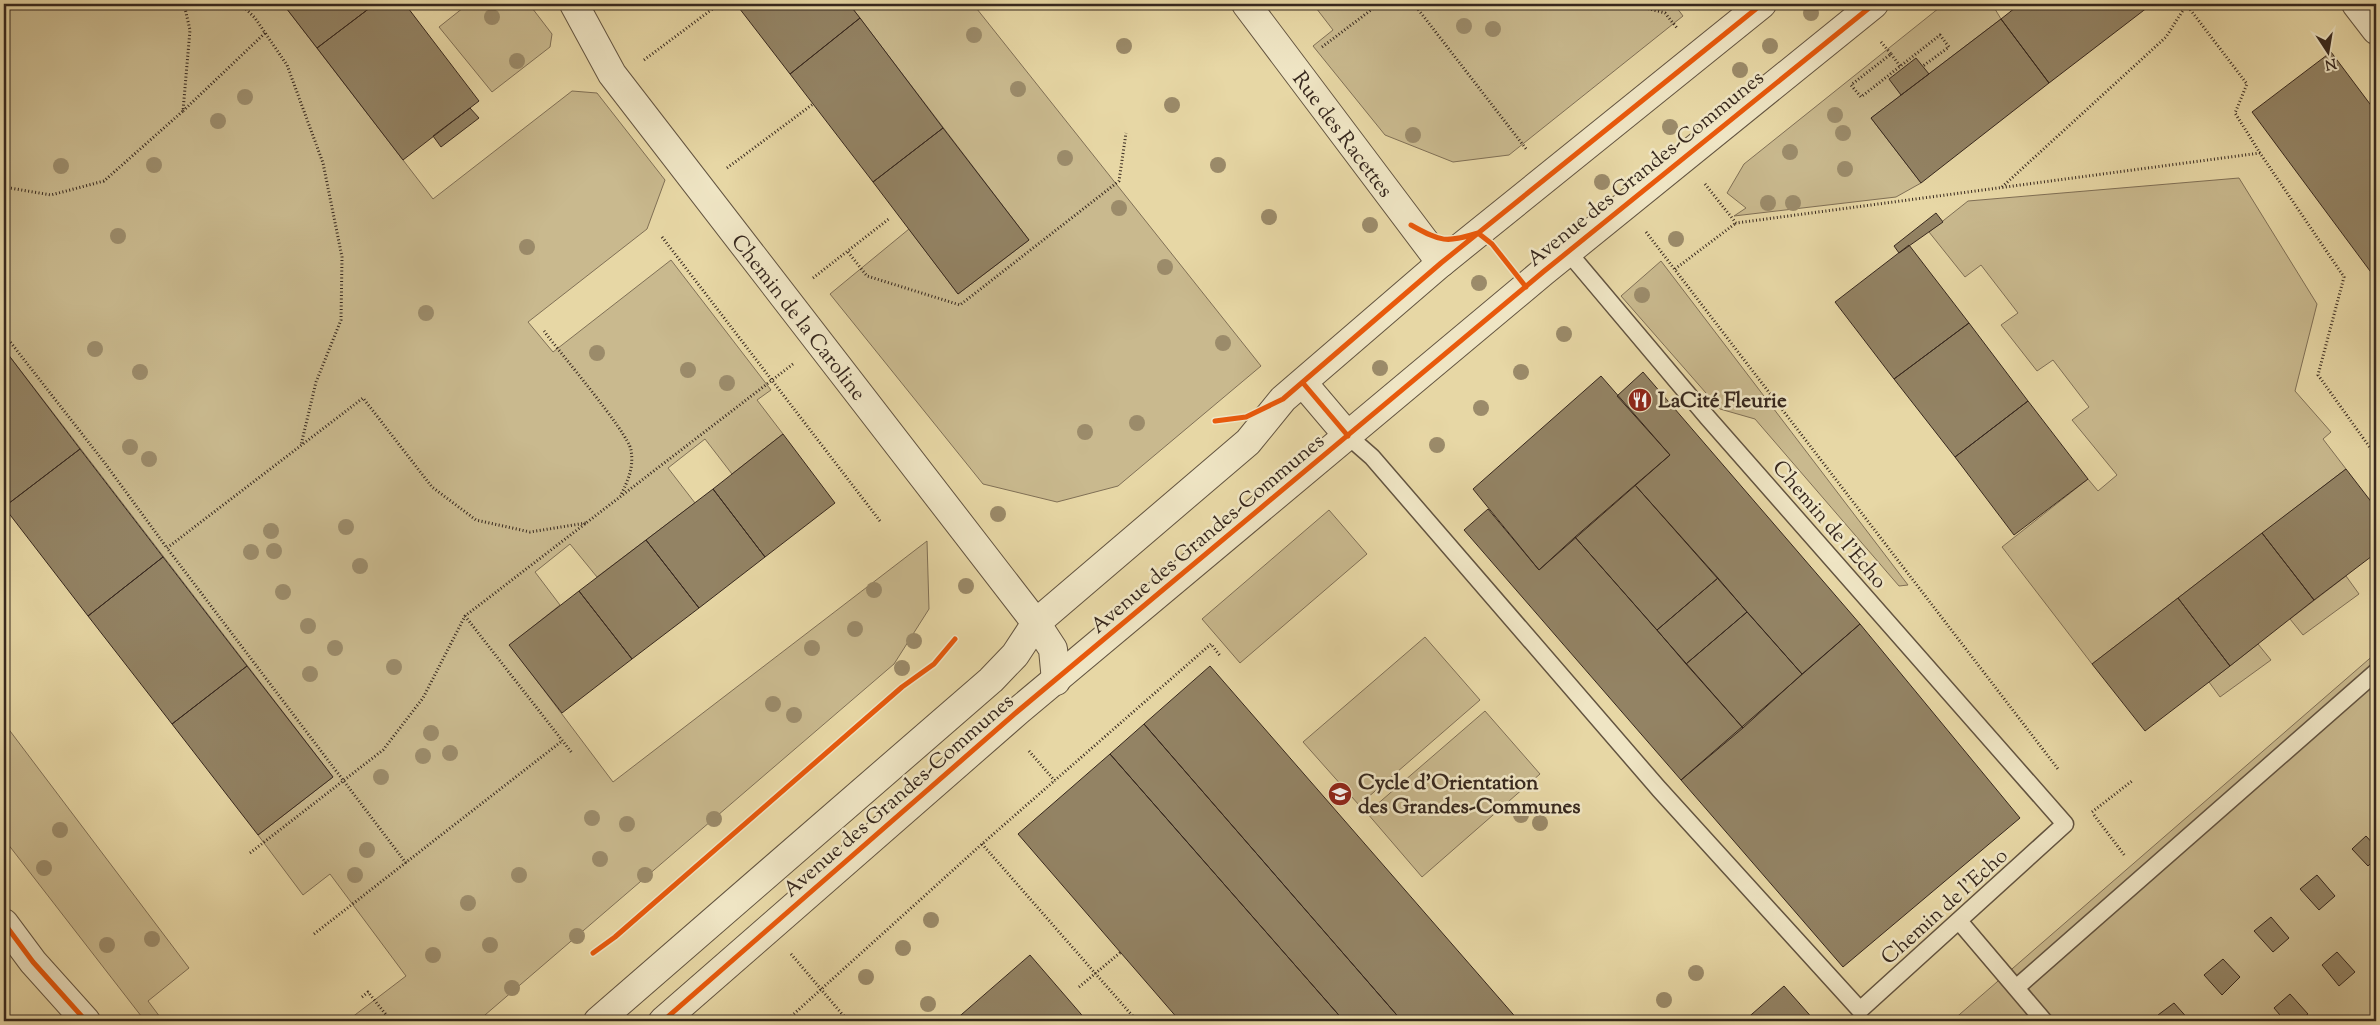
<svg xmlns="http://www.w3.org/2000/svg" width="2380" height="1025" viewBox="0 0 2380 1025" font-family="'Sorts Mill Goudy',serif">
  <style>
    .green { fill: #c9b98e; stroke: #807056 }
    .building { fill: #938364; stroke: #37281e }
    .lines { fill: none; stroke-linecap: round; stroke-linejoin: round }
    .service-casing { stroke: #635440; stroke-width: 19 }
    .minor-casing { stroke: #635440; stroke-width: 30 }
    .tertiary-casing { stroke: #635440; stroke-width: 30 }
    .path { stroke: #37281e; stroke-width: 3; stroke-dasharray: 1 2.5; stroke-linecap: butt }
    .service { stroke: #efe5c4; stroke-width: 16 }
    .minor { stroke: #efe5c4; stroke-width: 28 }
    .tertiary { stroke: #efe5c4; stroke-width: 28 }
    .path-bridge { stroke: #37281e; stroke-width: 3; stroke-dasharray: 1 2.5; stroke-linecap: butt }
    .cycleway-casing { stroke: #efe5c4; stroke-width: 8 }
    .cycleway { stroke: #e8590c; stroke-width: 5 }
    .tree { fill: #9b8b6a }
    .labels { text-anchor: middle; stroke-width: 5; stroke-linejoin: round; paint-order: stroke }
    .street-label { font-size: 21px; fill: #37281e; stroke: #efe5c4 }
    .poi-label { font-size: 21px; font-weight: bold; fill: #37281e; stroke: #efe5c4; text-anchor: start }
  </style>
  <rect width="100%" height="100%" fill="#e7d7a5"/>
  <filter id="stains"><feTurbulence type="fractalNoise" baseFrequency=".004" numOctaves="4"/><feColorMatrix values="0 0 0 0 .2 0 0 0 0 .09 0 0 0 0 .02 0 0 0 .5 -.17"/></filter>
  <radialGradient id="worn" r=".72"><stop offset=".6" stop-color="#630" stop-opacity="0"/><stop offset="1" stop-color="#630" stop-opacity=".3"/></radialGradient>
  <path class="green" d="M4,4H283L433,199L572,91L597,93L665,180L647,229L528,322L553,352L671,260L771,390L757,400L783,434L732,474L705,439L668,468L695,503L597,577L570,544L535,572L560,605L510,645L613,782L927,541L929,609L894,664L478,1021H347L406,976L330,874L303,895L258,835L333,777L4,349Z
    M468,4H529L552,34L550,47L492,92L439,27Z
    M849,4H973L1261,366L1118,486L1057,502L983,484L830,294L909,229L958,294L1029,240Z
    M1313,4H1674L1683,16L1509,155L1453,162L1385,135L1313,46L1333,30Z
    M1944,4H1992L2001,19L1871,118L1921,183L1896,197L1734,216L1746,208L1727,193L1744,164Z
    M2239,178L2317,304L2295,391L2331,432L2323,439L2346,469L2092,664L2002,547L2088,479L2098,491L2117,475L2072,420L2089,407L2053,360L2037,371L2001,325L2018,313L1981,265L1965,277L1929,232L1968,201Z
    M1661,261L1908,585L1899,586L1755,419L1720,409L1621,296Z
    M1329,510L1367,554L1240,663L1202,619Z
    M2346,576L2359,594L2303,635L2290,619Z
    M1425,637L1480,700L1359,805L1303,742Z
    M2258,644L2271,660L2220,697L2209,682Z
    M2376,653V1021H1952Z
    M1485,711L1540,774L1422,877L1367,813Z
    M4,723L189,968L148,1001L163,1021H145L4,839Z"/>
  <path class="building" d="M283,4H375L317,48Z
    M375,4H405L479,101L403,160L317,48Z
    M736,4H849L860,18L790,74Z
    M2020,4H2152L2049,83L2001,19Z
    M860,18L943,128L873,182L790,74Z
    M2001,19L2049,83L1921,183L1871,118Z
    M2331,52L2376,112V279L2252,112Z
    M1916,58L1929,74L1901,95L1889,79Z
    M470,108L479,118L441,147L433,136Z
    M943,128L1029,240L958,294L873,182Z
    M1936,213L1943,222L1899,253L1894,246Z
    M1909,245L1969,323L1894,379L1835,302Z
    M1969,323L2028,401L1955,457L1894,379Z
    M4,349L80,449L4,507Z
    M1643,372L1860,624L1802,674L1635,485L1670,455L1617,396Z
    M1601,376L1670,455L1539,570L1473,489Z
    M2028,401L2088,479L2014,535L1955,457Z
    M783,434L835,503L765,557L713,489Z
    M80,449L163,557L88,616L4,507Z
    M2346,469L2376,508V553L2314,600L2262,533Z
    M1635,485L1718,578L1657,630L1575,537Z
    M713,489L765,557L699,608L646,540Z
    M1488,509L1539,570L1575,537L1743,728L1681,780L1464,530Z
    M2262,533L2314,600L2230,666L2178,598Z
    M646,540L699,608L632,659L579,591Z
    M163,557L247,666L172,724L88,616Z
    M1718,578L1747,612L1686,664L1657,630Z
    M579,591L632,659L562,713L509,645Z
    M2178,598L2230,666L2145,731L2092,664Z
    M1747,612L1802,674L1743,728L1686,664Z
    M1860,624L2020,818L1843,967L1681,780Z
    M247,666L333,777L258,835L172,724Z
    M1210,666L1519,1021H1402L1144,724Z
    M1144,724L1402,1021H1344L1110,754Z
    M1110,754L1344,1021H1181L1179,1020L1018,834Z
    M2366,836L2376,847V858L2368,866L2352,849Z
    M2317,875L2335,896L2319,910L2300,889Z
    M2271,917L2289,938L2273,952L2254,931Z
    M2337,952L2355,972L2339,986L2322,965Z
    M1030,955L1087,1021H954Z
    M2223,959L2240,977L2222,995L2204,975Z
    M1784,986L1815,1021H1744Z
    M2290,994L2308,1014L2299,1021H2285L2274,1008Z
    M2174,1003L2190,1021H2163L2158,1015Z"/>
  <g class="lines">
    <g class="service-casing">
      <path id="service" d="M1348,436L1372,457L1659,789L1860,1010L2065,824L1708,418L1568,252
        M1959,921L2044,1021
        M2016,988L2376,672"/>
    </g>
    <g class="minor-casing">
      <path id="minor" d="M574,4L612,74L1036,623L1053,649L1056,681
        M1246,4L1441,263
        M2356,4L2376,30
        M1303,383L1348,436"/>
    </g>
    <g class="tertiary-casing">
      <path id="tertiary" d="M4,923L33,962L86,1021
        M598,1021L991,680L1015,655L1036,623L1248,442L1283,399L1441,263L1762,4
        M663,1021L1018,711L1543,272L1874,4"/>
    </g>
    <path class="path" d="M241,4L255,18L287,65L323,163L342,257L341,320L316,382L301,445
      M1414,4L1527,150
      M1631,4L1665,13L1677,28
      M2186,4L2247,84L2235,113L2260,153
      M1881,42L1891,54L1851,85L1861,97L1940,35L1949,47L1923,66
      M1322,47L1379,4
      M1891,54L1900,66
      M644,60L719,4
      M183,111L265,33
      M727,168L813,104
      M1705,184L1736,223L2260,153L2344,277L2318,375L2376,456
      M4,187L51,195L104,181L183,111L190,30L184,4
      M2002,187L2166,37L2187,4
      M1646,232L2058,769
      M662,237L880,521
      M848,252L867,276L960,305L1119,181L1126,133
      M1675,269L1736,223
      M813,278L890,218
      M544,331C560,353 627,431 631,450C634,468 628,480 621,495
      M4,334L104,462L167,548
      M465,616L572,753
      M1029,751L1055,781
      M2092,812L2132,781
      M2094,815L2125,856
      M982,844L1137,1021
      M250,853L383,750L423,698L465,616L793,364
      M406,863L167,548L363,398L432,487L476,520L530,532L586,523
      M314,934L562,741
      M791,954L848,1021
      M362,997L368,992L391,1021
      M786,1021L982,844L1211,644L1221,657"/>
    <use href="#service" class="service"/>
    <use href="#minor" class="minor"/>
    <use href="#tertiary" class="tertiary"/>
    <path class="path-bridge" d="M1079,987L1121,952"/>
    <g class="cycleway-casing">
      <path id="cycleway" d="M1411,225C1441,242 1446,243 1478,233L1492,244L1526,287
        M1303,383L1348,436
        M1215,421L1246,417L1283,399L1441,263L1762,4
        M4,923L33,962L86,1021
        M593,953L615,937L902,687L934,664L955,639
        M663,1021L1018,711L1543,272L1874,4"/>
    </g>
    <use href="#cycleway" class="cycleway"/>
  </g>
  <g class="tree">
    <circle cx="1811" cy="13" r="8"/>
    <circle cx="492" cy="17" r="8"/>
    <circle cx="1464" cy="26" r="8"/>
    <circle cx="1493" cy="29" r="8"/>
    <circle cx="974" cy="35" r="8"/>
    <circle cx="1124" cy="46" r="8"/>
    <circle cx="1770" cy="46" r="8"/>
    <circle cx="517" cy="61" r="8"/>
    <circle cx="1740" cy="70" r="8"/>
    <circle cx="1018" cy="89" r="8"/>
    <circle cx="245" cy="97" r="8"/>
    <circle cx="1172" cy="105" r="8"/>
    <circle cx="1835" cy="115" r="8"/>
    <circle cx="218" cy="121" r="8"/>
    <circle cx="1670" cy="127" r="8"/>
    <circle cx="1843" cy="133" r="8"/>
    <circle cx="1413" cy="135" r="8"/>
    <circle cx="1790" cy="152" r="8"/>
    <circle cx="1065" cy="158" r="8"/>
    <circle cx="154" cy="165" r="8"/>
    <circle cx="1218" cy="165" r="8"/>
    <circle cx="61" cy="166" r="8"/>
    <circle cx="1845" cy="169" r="8"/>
    <circle cx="1602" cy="182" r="8"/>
    <circle cx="1768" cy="203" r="8"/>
    <circle cx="1793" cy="203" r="8"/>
    <circle cx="1119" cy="208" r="8"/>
    <circle cx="1269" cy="217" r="8"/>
    <circle cx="1370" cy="225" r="8"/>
    <circle cx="118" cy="236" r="8"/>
    <circle cx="1676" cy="239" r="8"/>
    <circle cx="527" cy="247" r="8"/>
    <circle cx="1165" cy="267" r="8"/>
    <circle cx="1479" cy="283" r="8"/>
    <circle cx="1642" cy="295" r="8"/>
    <circle cx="426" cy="313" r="8"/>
    <circle cx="1564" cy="334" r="8"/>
    <circle cx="1223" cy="343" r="8"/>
    <circle cx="95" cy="349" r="8"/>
    <circle cx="597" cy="353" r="8"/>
    <circle cx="1380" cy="368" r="8"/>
    <circle cx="688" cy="370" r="8"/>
    <circle cx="140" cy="372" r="8"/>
    <circle cx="1521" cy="372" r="8"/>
    <circle cx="727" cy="383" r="8"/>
    <circle cx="1481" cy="408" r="8"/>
    <circle cx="1137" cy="423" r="8"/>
    <circle cx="1085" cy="432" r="8"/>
    <circle cx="1437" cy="445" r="8"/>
    <circle cx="130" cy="447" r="8"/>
    <circle cx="149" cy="459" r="8"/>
    <circle cx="998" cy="514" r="8"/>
    <circle cx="346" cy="527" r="8"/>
    <circle cx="271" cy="531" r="8"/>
    <circle cx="274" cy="551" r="8"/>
    <circle cx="251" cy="552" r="8"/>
    <circle cx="360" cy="566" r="8"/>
    <circle cx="966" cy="586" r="8"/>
    <circle cx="874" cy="590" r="8"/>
    <circle cx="283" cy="592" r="8"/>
    <circle cx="308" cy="626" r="8"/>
    <circle cx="855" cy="629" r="8"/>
    <circle cx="914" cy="641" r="8"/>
    <circle cx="335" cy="648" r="8"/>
    <circle cx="812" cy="648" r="8"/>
    <circle cx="394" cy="667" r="8"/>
    <circle cx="902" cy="668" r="8"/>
    <circle cx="310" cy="674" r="8"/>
    <circle cx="773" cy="704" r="8"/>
    <circle cx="794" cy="715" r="8"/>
    <circle cx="431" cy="733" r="8"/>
    <circle cx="450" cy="753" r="8"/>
    <circle cx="423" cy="756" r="8"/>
    <circle cx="381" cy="777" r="8"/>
    <circle cx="1521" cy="815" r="8"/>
    <circle cx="592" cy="818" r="8"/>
    <circle cx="714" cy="819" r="8"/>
    <circle cx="1540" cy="823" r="8"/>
    <circle cx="627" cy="824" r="8"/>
    <circle cx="60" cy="830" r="8"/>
    <circle cx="367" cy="850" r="8"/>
    <circle cx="600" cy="859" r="8"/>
    <circle cx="44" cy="868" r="8"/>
    <circle cx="355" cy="875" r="8"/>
    <circle cx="519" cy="875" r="8"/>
    <circle cx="645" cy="875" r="8"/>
    <circle cx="468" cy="903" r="8"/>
    <circle cx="931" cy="920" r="8"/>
    <circle cx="577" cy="936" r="8"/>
    <circle cx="152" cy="939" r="8"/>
    <circle cx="107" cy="945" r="8"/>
    <circle cx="490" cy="945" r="8"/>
    <circle cx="903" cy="948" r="8"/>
    <circle cx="433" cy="955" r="8"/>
    <circle cx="1696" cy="973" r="8"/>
    <circle cx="866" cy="977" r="8"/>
    <circle cx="512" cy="988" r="8"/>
    <circle cx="1664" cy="1000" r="8"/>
    <circle cx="928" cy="1004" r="8"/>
  </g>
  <defs>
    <g id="restaurant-disc" transform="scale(1.25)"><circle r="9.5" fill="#8f2418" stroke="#efe5c4"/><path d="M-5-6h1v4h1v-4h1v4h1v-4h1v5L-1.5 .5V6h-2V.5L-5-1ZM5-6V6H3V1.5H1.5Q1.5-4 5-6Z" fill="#fff"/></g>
    <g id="school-disc" transform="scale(1.25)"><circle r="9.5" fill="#8f2418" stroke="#efe5c4"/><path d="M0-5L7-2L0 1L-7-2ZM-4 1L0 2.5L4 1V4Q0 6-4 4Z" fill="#fff"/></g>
  </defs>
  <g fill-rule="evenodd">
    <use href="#restaurant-disc" x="1640" y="400"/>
    <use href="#school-disc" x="1340" y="794"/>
  </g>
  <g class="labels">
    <g class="street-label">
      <text transform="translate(1343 134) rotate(53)" y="7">Rue des Racettes</text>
      <text transform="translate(1645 168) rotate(-39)" y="7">Avenue des Grandes-Communes</text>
      <text transform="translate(799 317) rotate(52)" y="7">Chemin de la Caroline</text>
      <text transform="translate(1830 524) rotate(49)" y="7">Chemin de l'Echo</text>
      <text transform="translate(1207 533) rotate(-40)" y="7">Avenue des Grandes-Communes</text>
      <text transform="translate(898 795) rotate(-41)" y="7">Avenue des Grandes-Communes</text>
      <text transform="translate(1944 906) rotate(-42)" y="7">Chemin de l'Echo</text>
    </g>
    <g class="poi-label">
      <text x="1658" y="407">LaCité Fleurie</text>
      <text x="1358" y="789">Cycle d'Orientation<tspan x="1358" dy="24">des Grandes-Communes</tspan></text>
    </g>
  </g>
  <rect width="2380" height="1025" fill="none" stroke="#e7d7a5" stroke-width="20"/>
  <rect x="5" y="5" width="2370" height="1015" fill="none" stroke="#37281e" stroke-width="2.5"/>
  <rect x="10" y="10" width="2360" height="1005" fill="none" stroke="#37281e"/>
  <g transform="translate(2328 52) rotate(168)" stroke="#efe5c4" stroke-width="4" paint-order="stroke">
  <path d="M0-4L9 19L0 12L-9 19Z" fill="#37281e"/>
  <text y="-8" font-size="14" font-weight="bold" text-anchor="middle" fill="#37281e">N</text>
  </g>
  <rect width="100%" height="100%" filter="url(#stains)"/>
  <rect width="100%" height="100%" fill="url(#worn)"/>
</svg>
